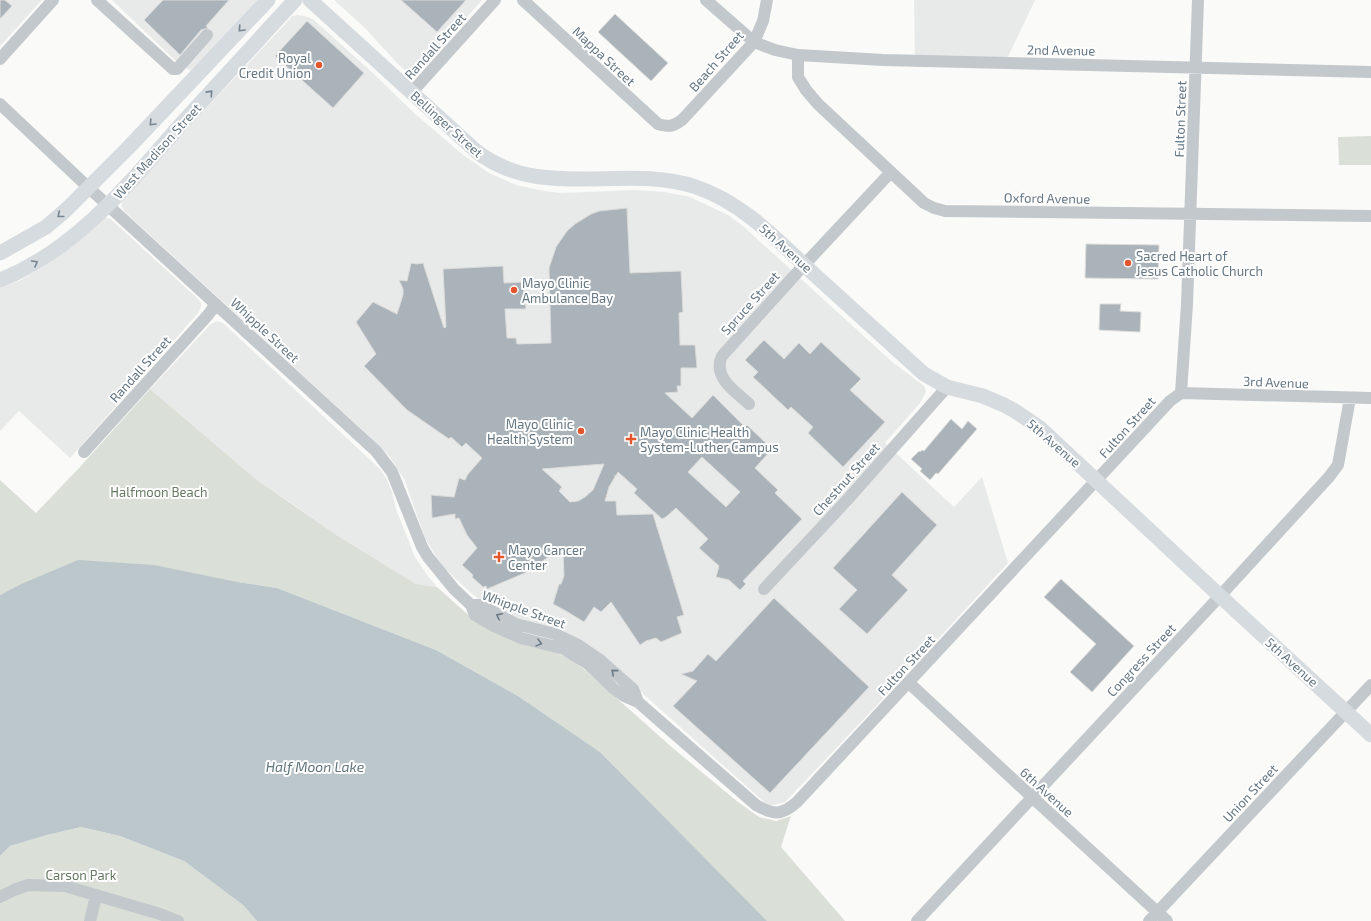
<svg xmlns="http://www.w3.org/2000/svg" width="1371" height="921" viewBox="0 0 1371 921" font-family="'Exo 2',sans-serif">
  <style>
    .built { fill: #e8e9e9 }
    .green { fill: #dadfd7 }
    .water { fill: #bbc7cb }
    .building { fill: #aab3b9; stroke: #dcdcda; fill-rule: evenodd }
    .lines { fill: none; stroke-linecap: round; stroke-linejoin: round }
    .minor { stroke: #c3c8cc; stroke-width: 12 }
    .major { stroke: #d6dbdf; stroke-width: 15 }
    .oneway { stroke: #768591 }
    .oneway2 { stroke: #6a7a87 }
    .poi-dot { fill: #e4572e; stroke: #fff; stroke-width: 1.5 }
    .labels { text-anchor: middle; stroke-width: 4; stroke-linejoin: round; paint-order: stroke }
    .street-label { font-size: 13px; fill: #657683; stroke: #fff }
    .poi-label { font-size: 13px; fill: #657683; stroke: #fff; text-anchor: start }
    .park-label { font-size: 13px; fill: #687a64; stroke: #fff }
    .water-label { font-size: 14px; font-style: italic; fill: #60757c; stroke: #fff }
  </style>
  <rect width="100%" height="100%" fill="#fafaf8"/>
  <path class="built" d="M0,0H42L0,46Z
    M112,0H258L195,68L190,70L180,65Z
    M334,0H482L421,69L416,72L410,73L405,70L398,64L365,28Z
    M914,0H1035L1005,63L915,60Z
    M298,15L308,17L314,20L374,74L414,113L462,154L489,173L516,185L544,191L561,193L635,190L665,192L690,197L728,215L743,226L891,361L924,386L926,392L920,403L885,443L954,507L982,477L1008,563L881,701L785,802L773,805H769L763,801L603,658L512,618L479,599L470,592L444,568L435,555L425,538L405,481L390,457L368,435L124,211L122,207L121,199L290,19L292,16Z
    M106,218L111,219L115,223L198,299L201,303V307L199,312L70,458L19,411L0,431V288L21,280L45,266L57,257L102,219Z
    M217,321L223,323L380,469L386,478L392,492L396,509L415,557L427,575L437,587L416,584L338,536L297,507L257,480L150,389L211,324Z"/>
  <path class="green" d="M1371,136V165H1339L1338,137Z
    M150,389L257,480L338,536L416,584L437,587L475,621L569,658L586,671L675,750L738,802L759,817L776,821L791,816L781,847L845,921H766L600,752L518,696L436,650L277,588L237,582L19,585L0,595V480L36,513L80,467Z
    M81,827L120,836L184,861L243,905L257,921H0V856L10,846L47,835Z"/>
  <path class="water" d="M78,560L154,565L237,582L277,588L436,650L518,696L600,752L767,921H257L243,905L184,861L120,836L81,827L47,835L10,846L0,856V595L19,585Z"/>
  <path class="building" d="M0,0H5L12,6L0,19Z
    M163,0H229L206,26L208,28L201,30L180,55L144,20Z
    M401,0H466L437,32Z
    M615,14L668,63L651,81L598,32Z
    M307,21L364,73L333,108L275,56Z
    M627,208L630,273L681,271L683,312L679,313L680,345H695L697,368H681V386H677L678,392L665,393L692,418L713,395L745,427L747,425L772,449L755,468L778,490L775,493L802,519L743,581L746,584L740,590L729,580L716,577L719,566L699,548L708,539L676,508L666,517L662,519L634,493L637,489L618,472L616,476L615,475V477L609,487L605,501H616L617,515L653,514L684,615L677,617L682,633L661,642L656,638L646,641L640,645L611,602L601,612L594,607L584,622L566,611L553,604L559,584H561L564,576L563,547L525,573L487,589L486,586L483,587L472,577L473,575L462,565L477,548L467,535L459,518L455,519V514L432,518L431,495L454,497L459,478L465,480L468,474L482,458L466,443L462,447L451,437L449,439L407,410L364,366L376,354L356,322L373,302L397,314L403,295V289L399,280L407,281L411,263L417,264L423,263L444,328L446,327L443,269L503,266L504,283L523,282L526,309H505L507,338H516L517,344L551,343L549,268L556,247L567,231L575,224L591,214L599,211ZM702,457L740,492L726,507L688,472ZM604,464L593,490L585,497L578,501L570,502L559,491L562,487L542,469Z
    M1086,244L1159,245L1158,279L1085,278Z
    M1100,304H1121L1120,311L1141,312L1140,332L1099,330Z
    M764,340L784,359L799,343L810,354L821,342L861,379L850,390L885,422L843,467L808,433L813,427L791,407L788,410L753,377L758,372L745,360Z
    M951,419L962,429L968,421L977,429L938,474L936,473L930,480L920,471L922,469L911,459L919,451L920,452L922,450L924,451Z
    M902,492L937,525L892,575L908,590L867,634L839,609L857,590L833,568Z
    M1061,579L1134,646L1092,692L1070,672L1096,644L1044,597Z
    M774,598L869,687L770,793L673,706L697,681L681,674L693,671L708,654L716,661Z"/>
  <g class="lines">
    <path class="minor" d="M97,0L173,69H177L207,35
      M523,0L658,124C669,127 672,127 682,120L754,42L763,21L767,0
      M706,0L754,42L775,50L798,55L883,60L1371,72
      M798,55V77L806,90L818,104L924,203L934,208L945,211L1371,216
      M0,59L53,0
      M412,92L495,0
      M0,104L89,188L376,451L392,472L422,547L428,557L454,589L471,605L475,615L494,626L521,638L564,649L588,664L613,688L624,696L638,702L756,805C774,815 781,816 797,802L1170,401L1181,393L1187,304L1198,0
      M1181,393L1371,398
      M749,404C735,391 712,377 722,356L804,265L891,172
      M84,452L208,315L216,304
      M764,589L848,499L947,387
      M471,605H480L516,624L555,634L578,645L600,660L633,689L638,702
      M909,683L1032,797L1167,921
      M0,897L14,890L28,885L65,886L160,914L178,921
      M90,921L96,896
      M917,921L1220,596L1329,477L1338,465L1350,398
      M1149,921L1371,685"/>
    <path class="major" d="M310,0L476,151C541,202 624,163 696,187C744,203 780,243 816,276C852,309 888,341 924,374L947,387L983,396L1004,405L1015,411L1040,428L1220,596L1371,735
      M0,253L46,227L66,210L129,147L268,0
      M0,280C77,250 131,181 184,121C221,81 258,40 295,0"/>
  </g>
  <defs><path id="oneway-chevron" d="M-2-3.5L2.5 0L-2 3.5" fill="none" stroke-width="1.6" stroke-linecap="round" stroke-linejoin="round"/></defs>
  <g class="oneway">
    <use href="#oneway-chevron" transform="translate(241 29) rotate(133)"/>
    <use href="#oneway-chevron" transform="translate(210 93) rotate(-48)"/>
    <use href="#oneway-chevron" transform="translate(152 123) rotate(134)"/>
    <use href="#oneway-chevron" transform="translate(60 215) rotate(141)"/>
    <use href="#oneway-chevron" transform="translate(35 263) rotate(-30)"/>
  </g>
  <g class="oneway2">
    <use href="#oneway-chevron" transform="translate(499 616) rotate(-154)"/>
    <use href="#oneway-chevron" transform="translate(539 643) rotate(15)"/>
    <use href="#oneway-chevron" transform="translate(614 672) rotate(-139)"/>
  </g>
  <g class="poi-dot">
    <circle cx="319" cy="65" r="4"/>
    <circle cx="1128" cy="263" r="4"/>
    <circle cx="514" cy="290" r="4"/>
    <circle cx="581" cy="431" r="4"/>
    <path d="M629 433h4v4h4v4h-4v4h-4v-4h-4v-4h4z"/>
    <path d="M497 551h4v4h4v4h-4v4h-4v-4h-4v-4h4z"/>
  </g>
  <g class="labels">
    <g class="street-label">
      <text transform="translate(435 46) rotate(-48)" y="5">Randall Street</text>
      <text transform="translate(1061 50) rotate(1)" y="5">2nd Avenue</text>
      <text transform="translate(604 56) rotate(43)" y="5">Mappa Street</text>
      <text transform="translate(716 61) rotate(-49)" y="5">Beach Street</text>
      <text transform="translate(1180 119) rotate(-88)" y="5">Fulton Street</text>
      <text transform="translate(447 124) rotate(42)" y="5">Bellinger Street</text>
      <text transform="translate(157 151) rotate(-48)" y="5">West Madison Street</text>
      <text transform="translate(1047 198) rotate(1)" y="5">Oxford Avenue</text>
      <text transform="translate(786 248) rotate(42)" y="5">5th Avenue</text>
      <text transform="translate(750 303) rotate(-48)" y="5">Spruce Street</text>
      <text transform="translate(265 330) rotate(43)" y="5">Whipple Street</text>
      <text transform="translate(140 369) rotate(-48)" y="5">Randall Street</text>
      <text transform="translate(1276 382) rotate(2)" y="5">3rd Avenue</text>
      <text transform="translate(1127 427) rotate(-48)" y="5">Fulton Street</text>
      <text transform="translate(1054 443) rotate(41)" y="5">5th Avenue</text>
      <text transform="translate(846 479) rotate(-48)" y="5">Chestnut Street</text>
      <text transform="translate(524 609) rotate(20)" y="5">Whipple Street</text>
      <text transform="translate(1141 660) rotate(-47)" y="5">Congress Street</text>
      <text transform="translate(1292 662) rotate(42)" y="5">5th Avenue</text>
      <text transform="translate(906 665) rotate(-47)" y="5">Fulton Street</text>
      <text transform="translate(1047 792) rotate(42)" y="5">6th Avenue</text>
      <text transform="translate(1250 793) rotate(-47)" y="5">Union Street</text>
    </g>
    <g class="poi-label">
      <text x="311" y="63" text-anchor="end">Royal<tspan x="311" dy="15">Credit Union</tspan></text>
      <text x="1136" y="261">Sacred Heart of<tspan x="1136" dy="15">Jesus Catholic Church</tspan></text>
      <text x="522" y="288">Mayo Clinic<tspan x="522" dy="15">Ambulance Bay</tspan></text>
      <text x="573" y="429" text-anchor="end">Mayo Clinic<tspan x="573" dy="15">Health System</tspan></text>
      <text x="640" y="437">Mayo Clinic Health<tspan x="640" dy="15">System-Luther Campus</tspan></text>
      <text x="508" y="555">Mayo Cancer<tspan x="508" dy="15">Center</tspan></text>
    </g>
    <g class="park-label">
      <text x="159" y="497">Halfmoon Beach</text>
      <text x="81" y="880">Carson Park</text>
    </g>
    <g class="water-label">
      <text x="315" y="772">Half Moon Lake</text>
    </g>
  </g>
</svg>
